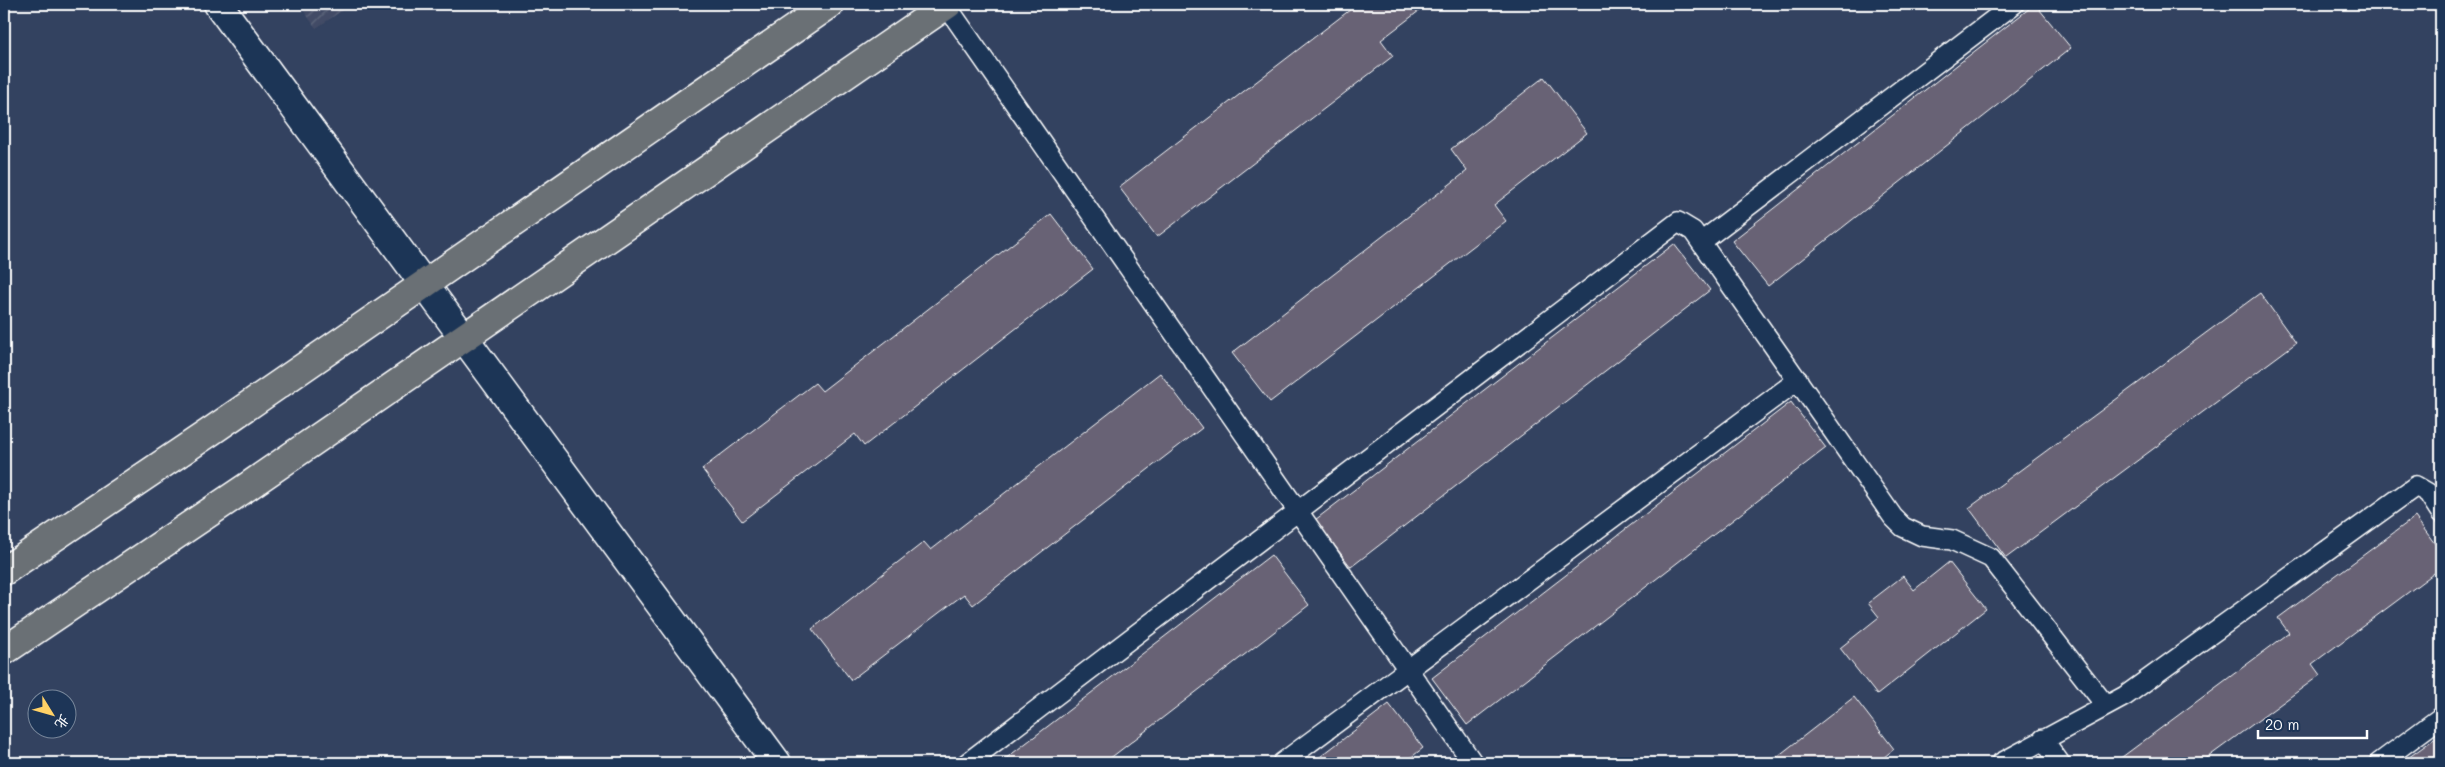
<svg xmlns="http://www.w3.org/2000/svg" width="2445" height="767" viewBox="0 0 2445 767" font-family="Mali,'LXGW WenKai TC',sans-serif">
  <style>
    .industrial { fill: url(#industrial-furrows) }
    .building { fill: #676275; stroke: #fff }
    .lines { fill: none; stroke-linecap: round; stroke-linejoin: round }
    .lane-casing { stroke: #fff; stroke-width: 22 }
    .secondary-casing { stroke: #fff; stroke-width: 31 }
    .primary-casing { stroke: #fff; stroke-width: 31 }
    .lane { stroke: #1d3557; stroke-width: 19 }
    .secondary { stroke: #1d3557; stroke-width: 28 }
    .primary { stroke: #6a7074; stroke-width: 28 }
  </style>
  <defs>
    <pattern id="industrial-furrows" width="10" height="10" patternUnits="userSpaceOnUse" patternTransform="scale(1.25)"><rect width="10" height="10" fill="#434c66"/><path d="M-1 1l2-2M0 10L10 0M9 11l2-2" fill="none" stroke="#5f677d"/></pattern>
  </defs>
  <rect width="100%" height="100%" fill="#334260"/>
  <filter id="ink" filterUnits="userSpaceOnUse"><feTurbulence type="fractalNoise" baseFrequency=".02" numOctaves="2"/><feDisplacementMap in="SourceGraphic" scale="10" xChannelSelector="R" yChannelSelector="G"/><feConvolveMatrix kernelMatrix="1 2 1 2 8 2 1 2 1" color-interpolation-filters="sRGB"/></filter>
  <g filter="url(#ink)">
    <path class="industrial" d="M299,4H352L316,28Z"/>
    <path class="building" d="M1353,4H1428L1381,40L1393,56L1157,237L1119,187L1355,6Z
      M2035,4L2071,48L1768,286L1732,241Z
      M1544,77L1587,133L1494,205L1506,221L1270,402L1232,353L1467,171L1451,149Z
      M1051,214L1093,269L864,446L855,434L742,521L702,469L815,383L822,391Z
      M1674,244L1710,290L1351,567L1315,520Z
      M2260,293L2296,343L2006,558L1969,508Z
      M1160,373L1202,428L973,605L964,594L851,680L812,629L924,542L931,550Z
      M1791,402L1826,448L1467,725L1432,678Z
      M2415,517L2441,552V568L2312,664L2320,675L2200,763H2114L2289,633L2278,618Z
      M1271,555L1309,605L1104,763H1000Z
      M1949,562L1986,609L1877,695L1840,648L1879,617L1868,603L1903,576L1914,590Z
      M1854,697L1894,749L1877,763H1769Z
      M1389,704L1423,748L1404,763H1312Z
      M2441,734V763H2401Z"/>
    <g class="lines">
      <g class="lane-casing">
        <path id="lane" d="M946,5L1473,763
          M1701,242L2014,4
          M2043,739L2060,763
          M967,763L1678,222L1693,231L1893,517L1903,527L1922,536L1952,540L1991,558L2106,706
          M1282,763L1798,380
          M2001,763L2125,696L2416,486L2428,493L2441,513
          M2379,763L2441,717"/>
      </g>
      <g class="secondary-casing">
        <path id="secondary" d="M218,4L777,763"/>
      </g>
      <g class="primary-casing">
        <path id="primary" d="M4,571L210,432L830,4
          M4,651L247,487L948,4"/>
      </g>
      <use href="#lane" class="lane"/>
      <use href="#secondary" class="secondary"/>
      <use href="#primary" class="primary"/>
    </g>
  </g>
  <rect width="2445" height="767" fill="none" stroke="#1d3557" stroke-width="20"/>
  <rect x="10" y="10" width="2425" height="747" fill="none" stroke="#fff" stroke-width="2" filter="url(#ink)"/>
  <g transform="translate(52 714) rotate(127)"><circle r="24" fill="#1d3557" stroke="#77869a"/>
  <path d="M0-4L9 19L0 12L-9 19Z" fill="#ffd166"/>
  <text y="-8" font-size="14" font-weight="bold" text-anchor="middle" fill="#ffffff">北</text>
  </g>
  <path d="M2258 730v8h109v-8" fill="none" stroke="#ffffff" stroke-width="2.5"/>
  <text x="2265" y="730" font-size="15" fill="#ffffff" stroke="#1d3557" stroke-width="4" paint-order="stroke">20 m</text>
</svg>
